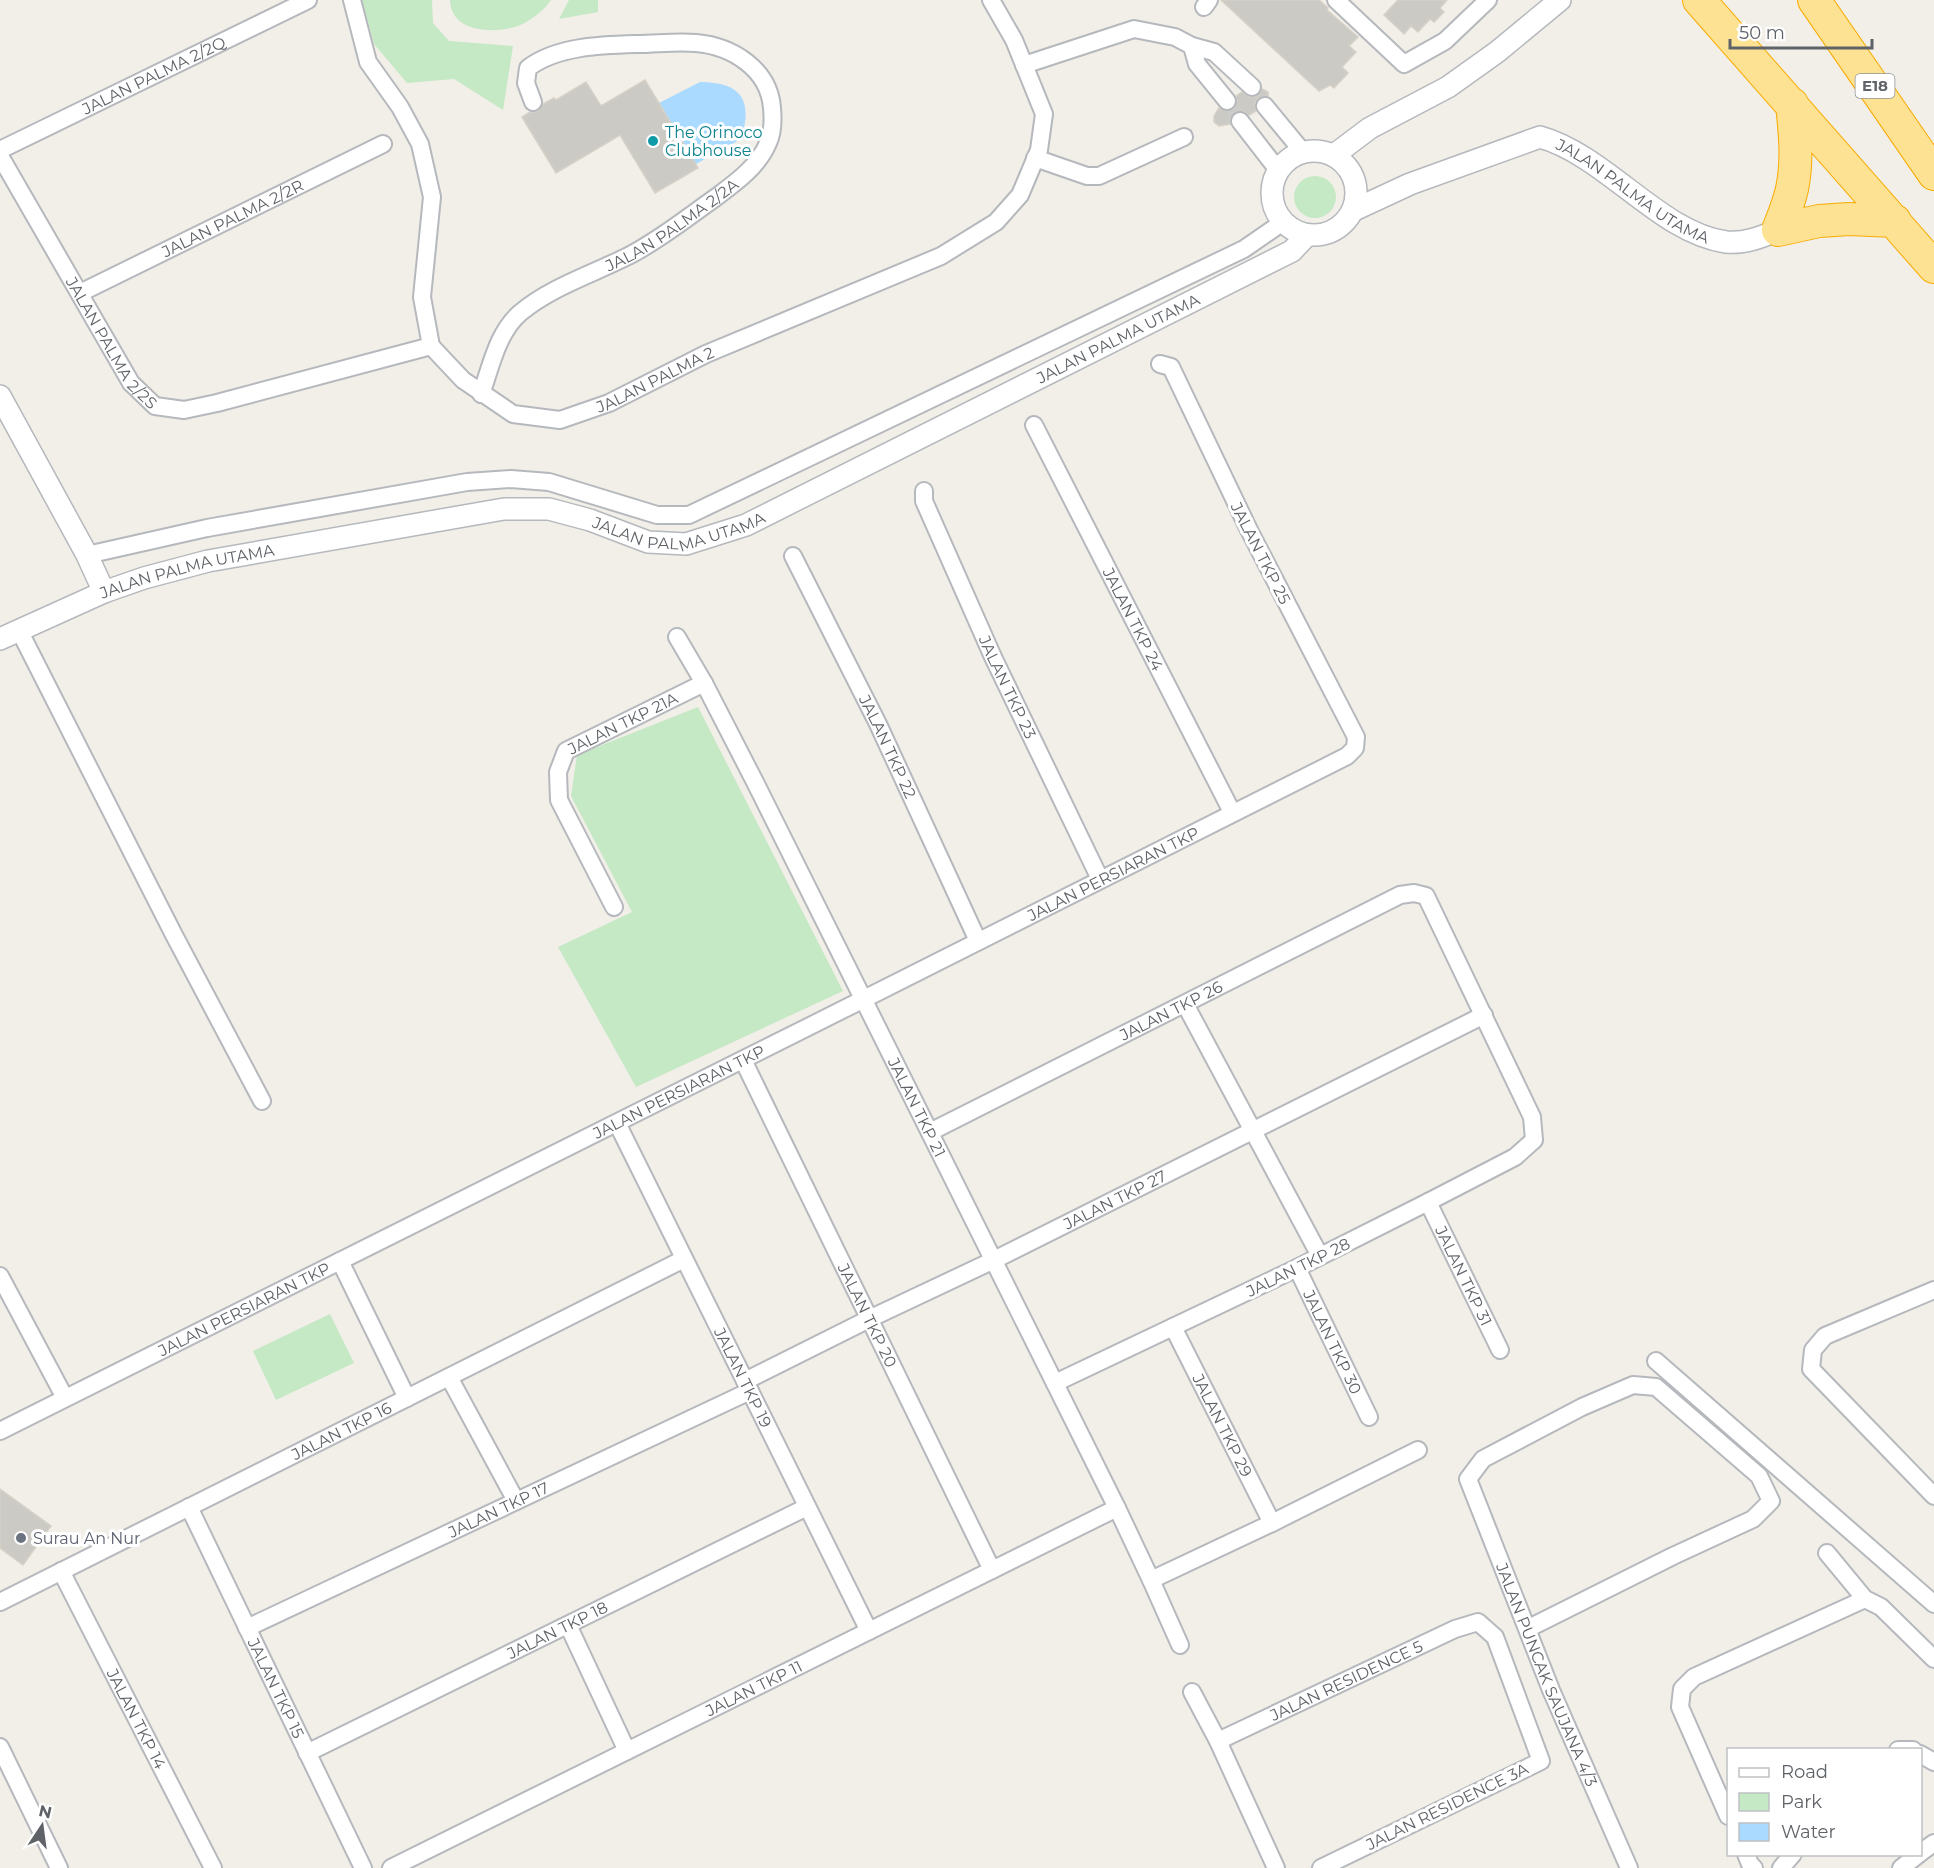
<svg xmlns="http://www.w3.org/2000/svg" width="1934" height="1868" viewBox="0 0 1934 1868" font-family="Montserrat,sans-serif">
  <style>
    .green { fill: #c5e8c5 }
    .water { fill: #aadaff }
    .building { fill: #cccac5; stroke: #d6d1c6; stroke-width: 1.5 }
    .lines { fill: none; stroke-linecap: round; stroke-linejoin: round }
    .minor-tunnel { stroke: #ccccc8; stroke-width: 16; stroke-dasharray: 16 8; stroke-linecap: butt }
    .minor-casing { stroke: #b5b8bc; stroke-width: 20 }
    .tertiary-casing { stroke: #b5b8bc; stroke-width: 24 }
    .motorway-casing { stroke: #f9ab00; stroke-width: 34 }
    .minor { stroke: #fff; stroke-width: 16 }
    .tertiary { stroke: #fff; stroke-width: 21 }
    .motorway { stroke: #fde293; stroke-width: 32 }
    .culture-dot { fill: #0f9aa8; stroke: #fff; stroke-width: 2 }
    .worship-dot { fill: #6b7280; stroke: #fff; stroke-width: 2 }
    .labels { text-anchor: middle; stroke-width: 6; stroke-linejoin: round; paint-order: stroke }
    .shield { fill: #fff; stroke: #8f9295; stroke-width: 1.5 }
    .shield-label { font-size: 15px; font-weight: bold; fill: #5f6368 }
    .street-label { font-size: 16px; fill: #5f6368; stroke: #fff }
    .culture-label { font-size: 16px; fill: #0d838f; stroke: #fff; text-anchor: start }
    .worship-label { font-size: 16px; fill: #5b616d; stroke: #fff; text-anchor: start }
  </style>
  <rect width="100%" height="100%" fill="#f1efe8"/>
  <path class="green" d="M362,0H432L433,23L449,41L513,46L503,110L454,79L407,83L374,44Z
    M450,0H551C544,11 530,21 518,26C494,34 451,33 450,0Z
    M569,0H598V12L559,19Z
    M1294 197a21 21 0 1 1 42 0a21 21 0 1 1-42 0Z
    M698,707L843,991L636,1087L558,947L632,912L571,796L577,755Z
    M330,1314L354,1363L276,1400L253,1351Z"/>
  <path class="water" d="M700,82C742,82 753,101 741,139L696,164L659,103Z"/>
  <path class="building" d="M1221,0H1319L1328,8L1327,10L1358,37L1349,46L1356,52L1342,67L1348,73L1334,88L1330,85L1319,91Z
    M1398,0H1447L1440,8L1444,12L1434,22L1430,19L1418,32L1411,26L1404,34L1384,15Z
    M645,80L698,168L655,193L620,135L556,173L522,117L530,112H537L543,104L554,98L556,100L586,82L601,106Z
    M1262,89L1268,92V96L1258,98L1255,103L1256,111L1249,115L1243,111L1234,112L1230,118V124L1219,126L1214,122V116L1219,108L1228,111L1234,109L1237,104L1236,96L1242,92L1249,97H1255L1259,94Z
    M0,1489L51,1526L23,1565L0,1548Z"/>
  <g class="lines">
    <path class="minor-tunnel" d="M1227,101L1240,121"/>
    <g class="minor-casing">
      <g id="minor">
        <path id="s1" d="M352,0L368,62L400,107L420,144L432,197L422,297L431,346L463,380L513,414L560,420L609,403L706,354L941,256L996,222L1020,195L1039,150L1044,114L1014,40L991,0"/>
        <path d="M1336,0L1404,64L1445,41L1488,0"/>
        <path d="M1204,7L1209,0"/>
        <path d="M1192,46L1197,64L1227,101"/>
        <path d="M1024,65L1134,29L1175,37L1192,46L1214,52L1252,87"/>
        <path d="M1265,106L1303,152"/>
        <path d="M1240,121L1278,170"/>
        <path id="s2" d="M0,150L308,0"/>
        <path id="s3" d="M0,156L131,383L155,406L184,410L217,403L431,346"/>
        <path d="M1035,158L1087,176H1099L1184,137"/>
        <path id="s4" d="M80,293L383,144"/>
        <path id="s5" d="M481,394C491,367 497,333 520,313C552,286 596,273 632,254C662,238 688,217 715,198C735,183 758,167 768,143C773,133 773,119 772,108C769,69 732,46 696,43C677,41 656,44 637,44C602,45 557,46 528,68L526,83L533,102"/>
        <path id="s6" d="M1034,425L1232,812"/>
        <path id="s7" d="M924,491V501L993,657L1100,879"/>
        <path d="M87,555L207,528L467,482L511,479L549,482L657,515H689L1244,249L1283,222"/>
        <path id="s8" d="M793,556L878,724L978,941"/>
        <path d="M19,630L174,935L262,1101"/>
        <path id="s9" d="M677,637L704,683L756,784L1117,1508L1151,1580"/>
        <path id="s10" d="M614,907L559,800L558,772L566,751L704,683"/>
        <path d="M1185,1004L1320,1256"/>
        <path id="s11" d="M743,1060L992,1570"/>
        <path id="s12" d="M617,1123L869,1631"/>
        <path id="s13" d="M930,1132L1400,895L1414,893L1426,896L1532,1117L1534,1140L1515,1157L1428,1202L1297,1268L1055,1383"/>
        <path id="s14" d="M1428,1202L1500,1350"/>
        <path d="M340,1261L407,1398"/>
        <path id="s15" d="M1297,1268L1369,1417"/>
        <path d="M0,1276L65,1398"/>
        <path d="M1934,1290L1825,1336L1813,1350L1811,1369L1934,1496"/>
        <path id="s16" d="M1173,1327L1272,1523"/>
        <path d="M1656,1361L1934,1604"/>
        <path d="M449,1377L516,1501"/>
        <path id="s17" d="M745,1381L869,1319L994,1260L1484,1015"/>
        <path id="s18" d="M0,1431L864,999L1347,756L1355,748L1356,737L1249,530L1171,367L1160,364"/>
        <path id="s19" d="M189,1507L363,1868"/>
        <path d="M1827,1553L1865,1599L1881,1607L1934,1659"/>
        <path id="s20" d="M61,1571L213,1868"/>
        <path id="s21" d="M0,1602L684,1259"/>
        <path d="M568,1625L627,1751"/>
        <path id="s22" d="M247,1628L750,1391"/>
        <path id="s23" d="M1527,1629L1673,1556L1753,1519L1771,1501L1759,1476L1656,1387L1633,1385L1582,1407L1483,1459L1468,1479L1551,1690L1629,1868"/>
        <path d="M1180,1645L1151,1580L1272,1523L1418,1450"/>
        <path d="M1192,1692L1218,1741L1276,1868"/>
        <path id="s24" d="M1218,1741L1455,1629L1478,1622L1495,1637L1541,1761L1321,1868"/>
        <path d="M0,1747L59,1868"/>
        <path d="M1898,1750H1913"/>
        <path id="s25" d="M307,1753L807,1507"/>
        <path d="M1920,1754L1934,1762"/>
        <path d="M1728,1816L1680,1707L1682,1689L1694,1677L1865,1599"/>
        <path d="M1920,1853L1934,1843"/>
        <path d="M1746,1854L1750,1864L1754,1868"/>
        <path id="s26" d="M391,1868L1117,1508"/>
        <path d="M1781,1868L1793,1854"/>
        <path d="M1901,1868L1919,1854"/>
      </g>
    </g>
    <g class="tertiary-casing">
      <g id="tertiary">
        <circle cx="1314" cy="193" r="42"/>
        <path d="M1334,155L1370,128L1448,87L1497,52L1560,0"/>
        <path id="s27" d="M1354,210L1410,184L1540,137C1607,156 1660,233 1726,242C1744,244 1762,237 1778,230"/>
        <path d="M0,396L87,555L104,592"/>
        <path id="s28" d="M0,639L104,592L144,578L208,561L504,509H549L590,520L648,542L686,544L746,525L1292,251L1307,235"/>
      </g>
    </g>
    <g class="motorway-casing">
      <path id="motorway" d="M1699,0L1934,267
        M1814,0L1934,174
        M1778,230C1783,217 1789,203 1792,189C1798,160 1795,133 1792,104
        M1778,230L1819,221L1849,219L1895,221"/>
    </g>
    <use href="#minor" class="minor"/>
    <use href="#tertiary" class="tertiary"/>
    <use href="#motorway" class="motorway"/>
  </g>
  <circle class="culture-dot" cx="653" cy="141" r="6"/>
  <circle class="worship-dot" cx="21" cy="1538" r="6"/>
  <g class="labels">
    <rect class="shield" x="1855.5" y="74" width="39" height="24" rx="4.5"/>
    <g class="shield-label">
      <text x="1875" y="91">E18</text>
    </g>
    <g class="street-label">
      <text dy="6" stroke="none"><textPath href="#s2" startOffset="171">JALAN PALMA 2/2Q</textPath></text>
      <text dy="6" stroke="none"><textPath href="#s27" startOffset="308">JALAN PALMA UTAMA</textPath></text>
      <text dy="6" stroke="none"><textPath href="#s4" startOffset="170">JALAN PALMA 2/2R</textPath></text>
      <text dy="6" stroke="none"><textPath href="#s5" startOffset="267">JALAN PALMA 2/2A</textPath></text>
      <text dy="6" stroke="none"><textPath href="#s3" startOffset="218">JALAN PALMA 2/2S</textPath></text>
      <text dy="6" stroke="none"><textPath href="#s28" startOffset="1190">JALAN PALMA UTAMA</textPath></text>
      <text dy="6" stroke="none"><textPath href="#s1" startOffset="624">JALAN PALMA 2</textPath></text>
      <text dy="6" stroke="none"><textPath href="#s28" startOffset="704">JALAN PALMA UTAMA</textPath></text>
      <text transform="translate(1261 553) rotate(63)" y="6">JALAN TKP 25</text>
      <text dy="6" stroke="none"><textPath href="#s28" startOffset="200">JALAN PALMA UTAMA</textPath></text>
      <text dy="6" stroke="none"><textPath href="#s6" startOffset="218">JALAN TKP 24</textPath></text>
      <text dy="6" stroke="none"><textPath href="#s7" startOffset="214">JALAN TKP 23</textPath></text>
      <text dy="6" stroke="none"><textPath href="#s10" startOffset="234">JALAN TKP 21A</textPath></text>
      <text dy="6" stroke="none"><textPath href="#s8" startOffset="213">JALAN TKP 22</textPath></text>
      <text dy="6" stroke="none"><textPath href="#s18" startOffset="1245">JALAN PERSIARAN TKP</textPath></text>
      <text dy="6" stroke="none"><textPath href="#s13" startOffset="270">JALAN TKP 26</textPath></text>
      <text dy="6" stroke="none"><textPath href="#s18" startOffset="759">JALAN PERSIARAN TKP</textPath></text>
      <text dy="6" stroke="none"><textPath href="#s9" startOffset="528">JALAN TKP 21</textPath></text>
      <text dy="6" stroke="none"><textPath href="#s17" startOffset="412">JALAN TKP 27</textPath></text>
      <text transform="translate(1298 1267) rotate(-26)" y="6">JALAN TKP 28</text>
      <text dy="6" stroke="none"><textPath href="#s14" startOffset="82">JALAN TKP 31</textPath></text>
      <text dy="6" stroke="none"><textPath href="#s18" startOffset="273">JALAN PERSIARAN TKP</textPath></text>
      <text dy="6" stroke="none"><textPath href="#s11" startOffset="284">JALAN TKP 20</textPath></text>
      <text dy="6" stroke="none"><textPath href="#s15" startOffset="82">JALAN TKP 30</textPath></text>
      <text dy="6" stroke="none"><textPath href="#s12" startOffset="284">JALAN TKP 19</textPath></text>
      <text dy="6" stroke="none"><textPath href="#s16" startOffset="110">JALAN TKP 29</textPath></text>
      <text dy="6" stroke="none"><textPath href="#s21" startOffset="382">JALAN TKP 16</textPath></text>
      <text dy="6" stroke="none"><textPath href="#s22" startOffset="278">JALAN TKP 17</textPath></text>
      <text dy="6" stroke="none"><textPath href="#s25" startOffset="279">JALAN TKP 18</textPath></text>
      <text dy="6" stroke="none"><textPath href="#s23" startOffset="867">JALAN PUNCAK SAUJANA 4/3</textPath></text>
      <text dy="6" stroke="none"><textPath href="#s24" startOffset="142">JALAN RESIDENCE 5</textPath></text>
      <text dy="6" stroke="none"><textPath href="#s19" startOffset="201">JALAN TKP 15</textPath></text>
      <text dy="6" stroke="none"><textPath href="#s26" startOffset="405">JALAN TKP 11</textPath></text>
      <text dy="6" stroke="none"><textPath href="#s20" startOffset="166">JALAN TKP 14</textPath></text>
      <text transform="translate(1447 1806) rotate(-26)" y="6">JALAN RESIDENCE 3A</text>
    </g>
    <g class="culture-label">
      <text x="665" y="138">The Orinoco<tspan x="665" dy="18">Clubhouse</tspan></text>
    </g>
    <g class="worship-label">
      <text x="33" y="1544">Surau An Nur</text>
    </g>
  </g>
  <rect x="1727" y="1748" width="195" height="108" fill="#ffffff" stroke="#bfc1c3" stroke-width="1.5"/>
  <rect x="1739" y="1768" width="30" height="9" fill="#ffffff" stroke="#bfc1c3" stroke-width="1.5"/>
  <text x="1781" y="1778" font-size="18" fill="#5f6368">Road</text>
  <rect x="1739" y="1793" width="30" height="18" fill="#c5e8c5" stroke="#bfc1c3" stroke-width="1.5"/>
  <text x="1781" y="1808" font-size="18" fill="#5f6368">Park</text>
  <rect x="1739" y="1823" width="30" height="18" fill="#aadaff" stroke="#bfc1c3" stroke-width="1.5"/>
  <text x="1781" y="1838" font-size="18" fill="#5f6368">Water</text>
  <g transform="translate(42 1826) rotate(13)" stroke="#ffffff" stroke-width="4.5" paint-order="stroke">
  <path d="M0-4.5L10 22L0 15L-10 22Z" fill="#5f6368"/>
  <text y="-9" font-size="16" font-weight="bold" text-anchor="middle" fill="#5f6368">N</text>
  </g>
  <path d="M1730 39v9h142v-9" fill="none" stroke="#5f6368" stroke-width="3"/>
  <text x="1739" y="39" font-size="18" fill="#5f6368" stroke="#ffffff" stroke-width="4.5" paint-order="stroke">50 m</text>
</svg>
